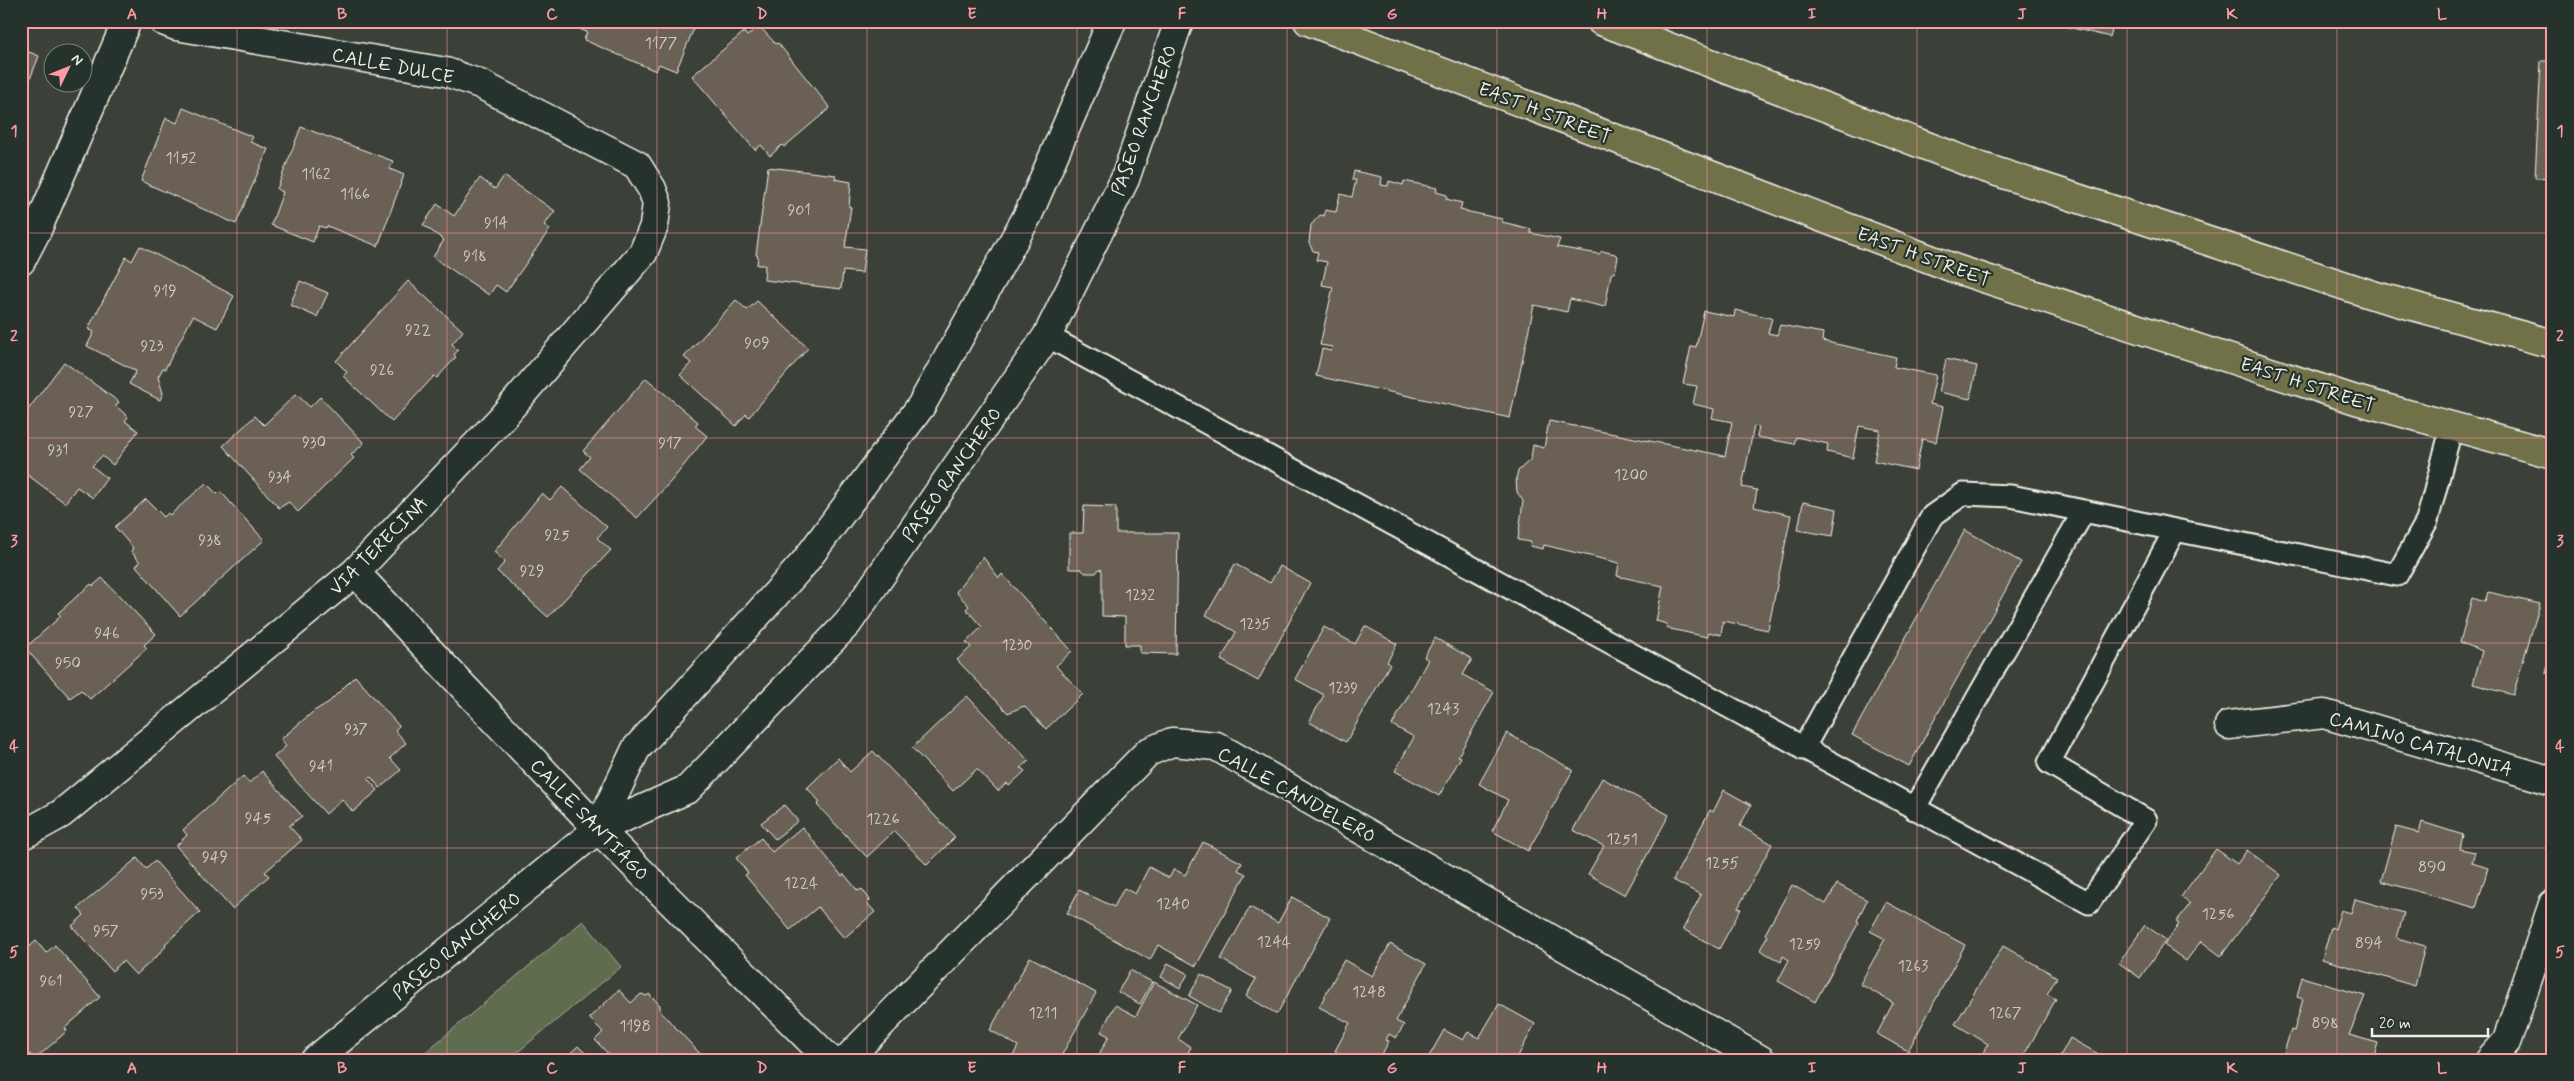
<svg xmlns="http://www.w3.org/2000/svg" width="2574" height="1081" viewBox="0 0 2574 1081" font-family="Mynerve,sans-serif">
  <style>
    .green { fill: #5e6c4e; stroke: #a9ae9b }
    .building { fill: #6b6155; stroke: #f4f1e8 }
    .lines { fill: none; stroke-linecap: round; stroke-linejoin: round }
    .service-casing { stroke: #f4f1e8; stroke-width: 25 }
    .minor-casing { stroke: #f4f1e8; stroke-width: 31 }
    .tertiary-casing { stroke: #f4f1e8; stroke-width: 31 }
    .secondary-casing { stroke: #f4f1e8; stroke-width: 31 }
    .primary-casing { stroke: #f4f1e8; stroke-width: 31 }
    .service { stroke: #26332d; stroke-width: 21 }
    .minor { stroke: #26332d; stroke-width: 28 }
    .tertiary { stroke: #26332d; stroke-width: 28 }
    .secondary { stroke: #26332d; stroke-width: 28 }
    .primary { stroke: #70704a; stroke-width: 28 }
    .grid { fill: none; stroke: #ff9aa2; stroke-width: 1; stroke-opacity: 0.55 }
    .labels { text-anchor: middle; stroke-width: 4.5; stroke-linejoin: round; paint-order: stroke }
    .number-label { font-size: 16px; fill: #d2cdc3 }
    .street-label { font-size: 19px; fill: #f4f1e8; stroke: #26332d }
    .neatline { fill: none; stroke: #ff9aa2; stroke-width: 2 }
    .grid-label { font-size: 16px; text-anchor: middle; font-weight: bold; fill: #ff9aa2 }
  </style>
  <rect width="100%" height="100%" fill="#3b4139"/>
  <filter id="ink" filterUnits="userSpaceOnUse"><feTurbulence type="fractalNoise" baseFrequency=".02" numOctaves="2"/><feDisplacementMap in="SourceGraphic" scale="10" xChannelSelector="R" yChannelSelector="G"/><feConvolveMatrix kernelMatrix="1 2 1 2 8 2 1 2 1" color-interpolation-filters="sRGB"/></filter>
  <g filter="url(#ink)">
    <path class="green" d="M583,921L621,967L508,1060H416Z"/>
    <path class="building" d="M575,21H697L676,71L659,64L656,71L584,40L587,32L572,26Z
      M2043,21H2114L2110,37Z
      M759,26L776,44L778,43L830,108L784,147L782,145L770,156L761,145L755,150L692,76L744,32L747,36Z
      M21,40L27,42L24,50L39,56L21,102Z
      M2541,61H2553V179L2535,178Z
      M183,108L253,137L250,142L268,149L236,224L141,181L166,118L177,123Z
      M301,127L393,161L390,169L404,175L378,246L327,226L326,228L319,226L313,242L271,225L283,192L277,189Z
      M768,167L836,175L835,179L851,182L849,207H851L845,247L865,249L862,273L843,271L841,289L764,280L765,265H757L758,256L756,255Z
      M1354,171L1382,177L1381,185L1388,186L1389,181L1403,185L1404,181L1437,188L1436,192L1447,195L1446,199L1462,203L1460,210L1502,219V222L1531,229L1530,233L1560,239L1557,247L1599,254L1602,251L1615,254L1618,257L1615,272L1611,274L1605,307L1570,299L1567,312L1534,305L1510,418L1316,376L1322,349L1331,351L1332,347L1320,345L1333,287L1322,285L1327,262L1316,260L1318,252L1313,251L1309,243L1311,225L1320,215L1324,216L1325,210L1336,212L1340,194L1352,197L1356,180H1352Z
      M504,176L555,211L544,225L550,229L506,292L496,285L489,295L433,257L444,240L423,225L437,204L454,216L480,178L495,189Z
      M140,246L234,296L217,328L193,316L165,369L163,368L158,377L163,393L160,400L129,384L136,371L87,346L94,332L88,329L126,257L132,261Z
      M300,281L328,293L317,317L290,305Z
      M408,281L463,331L452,344L458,350L454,355L456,357L437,378L434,376L392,422L343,376L347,372L336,361Z
      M736,300L747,310L757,301L808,348L749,417L746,414L736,426L680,375L691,363L684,357Z
      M1735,310L1772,318L1768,333L1777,335L1780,325L1823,333L1822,341L1896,357L1894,367L1936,375L1930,404L1943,407L1936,442L1922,439L1916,470L1874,461L1880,430L1859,426L1853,458L1827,452L1828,444L1796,437L1794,444L1757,437L1759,427L1754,426L1742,487L1757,490L1754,507L1791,515L1768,630L1723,621L1721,635L1709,632L1707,637L1666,628L1667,624L1656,621L1663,586L1617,576L1619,563L1544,545L1543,549L1530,546L1531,542L1518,540L1523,501L1517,492L1516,478L1518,471L1531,459L1533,445L1544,448L1549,421L1725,456L1732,422L1712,418L1714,409L1693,404L1697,386L1683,384L1691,346L1696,347L1704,311L1734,317Z
      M1946,359L1977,366L1970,399L1939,392Z
      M64,362L119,402L116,406L128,417L125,421L138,431L113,465L102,456L92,466L107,478L93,498L77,487L65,503L21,470V419Z
      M646,378L698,422L695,426L707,436L673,479L637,518L580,469L590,457L583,451Z
      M296,394L310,407L320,397L364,443L351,455L354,458L298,512L289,502L279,508L223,446L255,416L264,425Z
      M206,483L217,494L221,492L264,540L180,616L136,566L140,562L131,551L133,548L115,527L146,499L164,517L168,513L170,515Z
      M562,487L607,527L597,538L611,550L548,617L497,571L505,562L494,552L542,493L550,500Z
      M1803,502L1837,509L1833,536L1798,530Z
      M1084,506L1116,507V533H1178L1176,654L1140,653V645H1125V617L1102,616V570L1099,569L1096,573H1085L1081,569H1069V533H1083Z
      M1965,530L2021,562L1909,766L1852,735Z
      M983,557L999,578L1002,574L1072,651L1056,666L1083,694L1046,729L1024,706L1008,713L957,660L971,647L966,642L982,627L966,609L969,606L956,592Z
      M1235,564L1270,583L1280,566L1310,583L1258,681L1221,660L1236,632L1206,615Z
      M102,578L156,634L144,645L147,648L90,699L81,690L70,698L25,648L61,616L58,613L91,584L93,586Z
      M2488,592L2540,604L2513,695L2473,684L2482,651L2460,642L2472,598L2485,602Z
      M1365,626L1397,644L1387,662L1390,664L1346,742L1309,722L1324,695L1295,679L1324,627L1355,644Z
      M1435,638L1472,659L1463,675L1494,692L1458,756L1461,757L1439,796L1395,771L1414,737L1392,725L1428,660L1424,657Z
      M2553,647V675L2546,673Z
      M355,676L399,726L395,730L406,743L390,758L401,770L380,788L371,777L368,779L378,790L353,812L342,799L326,814L274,757L286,746L281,739L314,711L329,702Z
      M967,696L1029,761L1021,768L1025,771L1009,786L1007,783L998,791L977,769L953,791L912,748Z
      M1507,733L1573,770L1528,851L1492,831L1508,800L1479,784Z
      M873,751L955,837L927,865L894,831L867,857L817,805L820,802L807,788L838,758L850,772Z
      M262,771L302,816L289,826L302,840L265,872L269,876L232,909L176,846L187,835L183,830L243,776L249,783Z
      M1602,778L1669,815L1625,895L1588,874L1604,846L1573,830Z
      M1724,790L1751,805L1740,826L1772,844L1738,908L1741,909L1719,949L1683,929L1701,895L1673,880L1710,810L1713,812Z
      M784,805L798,821L775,839L761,823Z
      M2422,822L2463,835L2460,849L2475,852L2472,863L2488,868L2476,908L2381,881L2396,827L2419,833Z
      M802,827L842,876L844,874L858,891L862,889L870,900L867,903L875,912L844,938L818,907L790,930L745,875L748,873L736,858L761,838L772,852Z
      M1203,842L1242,863L1238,870L1246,874L1196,966L1158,945L1150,960L1067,913L1079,890L1114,907L1124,888L1135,894L1149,867L1169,878L1174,869L1185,875Z
      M2216,849L2237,864L2247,850L2281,875L2221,956L2201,941L2186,961L2164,945L2179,924L2176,922L2190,904L2181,897Z
      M137,858L146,869L155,861L200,912L165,944L166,946L158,955L136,975L123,961L112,971L72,926L84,915L78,908Z
      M1837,884L1867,900L1857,921L1859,922L1815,1002L1778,981L1789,960L1783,956L1781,962L1760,950L1767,936L1765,934L1792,885L1826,904Z
      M1292,897L1330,918L1277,1014L1246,996L1256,979L1221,959L1250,907L1278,923Z
      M2355,899L2404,913L2397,938L2425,946L2415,986L2322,959L2331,927L2335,929L2341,910L2351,913Z
      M1886,902L1965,945L1908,1051L1877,1034L1893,1003L1860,984L1885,939L1870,931Z
      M2145,925L2166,940L2140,978L2119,963Z
      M36,941L46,953L55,945L100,997L65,1028L67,1031L35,1059L30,1054L21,1060V954Z
      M1390,944L1426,964L1396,1021L1404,1025L1396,1038L1389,1034L1386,1040L1389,1041L1379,1060H1350L1335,1051L1350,1023L1319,1007L1344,960L1372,976Z
      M2003,946L2057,977L2047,994L2056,999L2024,1055L2027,1057L2025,1060H1979L1988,1044L1955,1024Z
      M1030,957L1096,993L1059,1060H1011L1018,1046L990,1030Z
      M1168,963L1188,974L1180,988L1161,977Z
      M1130,970L1152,982L1140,1004L1118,992Z
      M1201,974L1232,991L1219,1013L1189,996Z
      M2302,977L2365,996L2349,1035L2378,1043L2373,1060H2309L2284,1052L2291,1030L2294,1031L2303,999L2297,997Z
      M1154,982L1197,1005L1178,1039L1191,1047L1184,1060H1096L1109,1036L1101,1032L1115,1005L1136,1016Z
      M619,990L631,1003L641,994L647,996L649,994L660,1005V1011L706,1060H614L595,1040L603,1032L589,1018Z
      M1499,1004L1535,1024L1516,1060H1427L1444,1030L1463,1040L1468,1032L1479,1038Z
      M2070,1038L2109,1060H2058Z
      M578,1046L592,1060H563Z"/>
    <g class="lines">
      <g class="service-casing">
        <path id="service" d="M1047,336L2089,903L2146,820L2049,763L2175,530L2397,575L2427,521L2452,426
          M1803,749L1932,516L1963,494L2011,496L2175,530
          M1914,809L2084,511"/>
      </g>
      <g class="minor-casing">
        <path id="minor" d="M21,261L37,230L127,21
          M355,572L598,829
          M2229,725L2324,714L2553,781
          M21,836L61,814L355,572L499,421L643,253L654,226L657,203L652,189L637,165L480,84L446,72L176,26L163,21
          M846,1060L1148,752L1172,742L1216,746L1761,1060
          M2490,1060L2507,1041L2553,904"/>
      </g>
      <g class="tertiary-casing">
        <path id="tertiary" d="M598,829L830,1060"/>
      </g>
      <g class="secondary-casing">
        <path id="secondary" d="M598,829L636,749L804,563L921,406L1028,215L1112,21
          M315,1060L598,829L688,789L848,623L1047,336L1125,179L1179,21"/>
      </g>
      <g class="primary-casing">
        <path id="primary" d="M1308,21L1956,269L2356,400L2553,454
          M1601,21L1976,165L2376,296L2553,344"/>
      </g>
      <use href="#service" class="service"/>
      <use href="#minor" class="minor"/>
      <use href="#tertiary" class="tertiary"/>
      <use href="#secondary" class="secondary"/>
      <use href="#primary" class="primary"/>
    </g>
  </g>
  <path class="grid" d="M237,21V1060M447,21V1060M657,21V1060M867,21V1060M1077,21V1060M1287,21V1060M1497,21V1060M1707,21V1060M1917,21V1060M2127,21V1060M2337,21V1060M21,233H2553M21,438H2553M21,643H2553M21,848H2553"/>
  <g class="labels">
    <g class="number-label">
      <text x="661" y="48">1177</text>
      <text x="181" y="163">1152</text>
      <text x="316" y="179">1162</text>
      <text x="355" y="199">1166</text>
      <text x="799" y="215">901</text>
      <text x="496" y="228">914</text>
      <text x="475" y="261">918</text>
      <text x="165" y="296">919</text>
      <text x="418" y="335">922</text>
      <text x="757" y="348">909</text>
      <text x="152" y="351">923</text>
      <text x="382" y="375">926</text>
      <text x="81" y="417">927</text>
      <text x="314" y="447">930</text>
      <text x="670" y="448">917</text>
      <text x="58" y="455">931</text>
      <text x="1631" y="480">1200</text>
      <text x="280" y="482">934</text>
      <text x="557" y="540">925</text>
      <text x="210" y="545">938</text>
      <text x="532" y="576">929</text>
      <text x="1140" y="600">1232</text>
      <text x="1255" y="629">1235</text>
      <text x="107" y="638">946</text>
      <text x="1017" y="650">1230</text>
      <text x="68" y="668">950</text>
      <text x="1343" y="693">1239</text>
      <text x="1443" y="714">1243</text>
      <text x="356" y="734">937</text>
      <text x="321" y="771">941</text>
      <text x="258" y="823">945</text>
      <text x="883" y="824">1226</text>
      <text x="1622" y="844">1251</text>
      <text x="215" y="862">949</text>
      <text x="1722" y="868">1255</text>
      <text x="2432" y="872">890</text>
      <text x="801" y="888">1224</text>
      <text x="152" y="899">953</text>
      <text x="1173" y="909">1240</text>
      <text x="2218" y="919">1256</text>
      <text x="106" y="936">957</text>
      <text x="1274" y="947">1244</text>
      <text x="2369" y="948">894</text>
      <text x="1805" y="949">1259</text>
      <text x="1913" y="971">1263</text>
      <text x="51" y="986">961</text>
      <text x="1369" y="997">1248</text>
      <text x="1043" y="1018">1211</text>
      <text x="2005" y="1018">1267</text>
      <text x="2325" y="1028">898</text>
      <text x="635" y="1031">1198</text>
    </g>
    <g class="street-label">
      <text transform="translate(393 65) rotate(11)" y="7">CALLE DULCE</text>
      <text transform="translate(1545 112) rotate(21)" y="7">EAST H STREET</text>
      <text transform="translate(1143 120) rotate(-70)" y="7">PASEO RANCHERO</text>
      <text transform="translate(1924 256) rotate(20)" y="7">EAST H STREET</text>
      <text transform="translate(2308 384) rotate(18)" y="7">EAST H STREET</text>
      <text transform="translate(951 474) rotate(-55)" y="7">PASEO RANCHERO</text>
      <text transform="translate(378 545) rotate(-45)" y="7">VIA TERECINA</text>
      <text transform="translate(2421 743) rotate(16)" y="7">CAMINO CATALONIA</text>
      <text transform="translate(1297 794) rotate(29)" y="7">CALLE CANDELERO</text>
      <text transform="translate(590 819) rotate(46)" y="7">CALLE SANTIAGO</text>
      <text transform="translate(456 945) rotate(-39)" y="7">PASEO RANCHERO</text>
    </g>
  </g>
  <rect width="2574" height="1081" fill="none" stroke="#26332d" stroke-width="55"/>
  <g transform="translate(68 68) rotate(47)"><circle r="24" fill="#26332d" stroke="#787f78"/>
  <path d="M0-4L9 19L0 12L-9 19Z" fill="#ff9aa2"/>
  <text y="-8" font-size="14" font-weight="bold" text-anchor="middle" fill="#f4f1e8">N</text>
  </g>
  <path d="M2372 1028v8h116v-8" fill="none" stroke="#f4f1e8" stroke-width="2.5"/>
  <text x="2379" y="1028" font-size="15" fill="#f4f1e8" stroke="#26332d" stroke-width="4" paint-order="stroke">20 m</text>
  <rect x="28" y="28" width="2518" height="1026" class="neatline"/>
  <g class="grid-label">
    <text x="132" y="19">A</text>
    <text x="342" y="19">B</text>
    <text x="552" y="19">C</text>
    <text x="762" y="19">D</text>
    <text x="972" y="19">E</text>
    <text x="1182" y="19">F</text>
    <text x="1392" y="19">G</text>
    <text x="1602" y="19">H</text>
    <text x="1812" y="19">I</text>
    <text x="2022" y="19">J</text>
    <text x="2232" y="19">K</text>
    <text x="2442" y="19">L</text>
    <text x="14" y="136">1</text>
    <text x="2560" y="136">1</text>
    <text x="14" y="341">2</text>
    <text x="2560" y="341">2</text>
    <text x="14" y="546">3</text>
    <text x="2560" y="546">3</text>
    <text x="14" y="751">4</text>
    <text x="2560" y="751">4</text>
    <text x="14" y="957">5</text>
    <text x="2560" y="957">5</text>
    <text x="132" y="1073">A</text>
    <text x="342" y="1073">B</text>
    <text x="552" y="1073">C</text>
    <text x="762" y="1073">D</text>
    <text x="972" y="1073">E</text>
    <text x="1182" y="1073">F</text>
    <text x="1392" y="1073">G</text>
    <text x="1602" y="1073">H</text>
    <text x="1812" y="1073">I</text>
    <text x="2022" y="1073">J</text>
    <text x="2232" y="1073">K</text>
    <text x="2442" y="1073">L</text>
  </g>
</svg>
